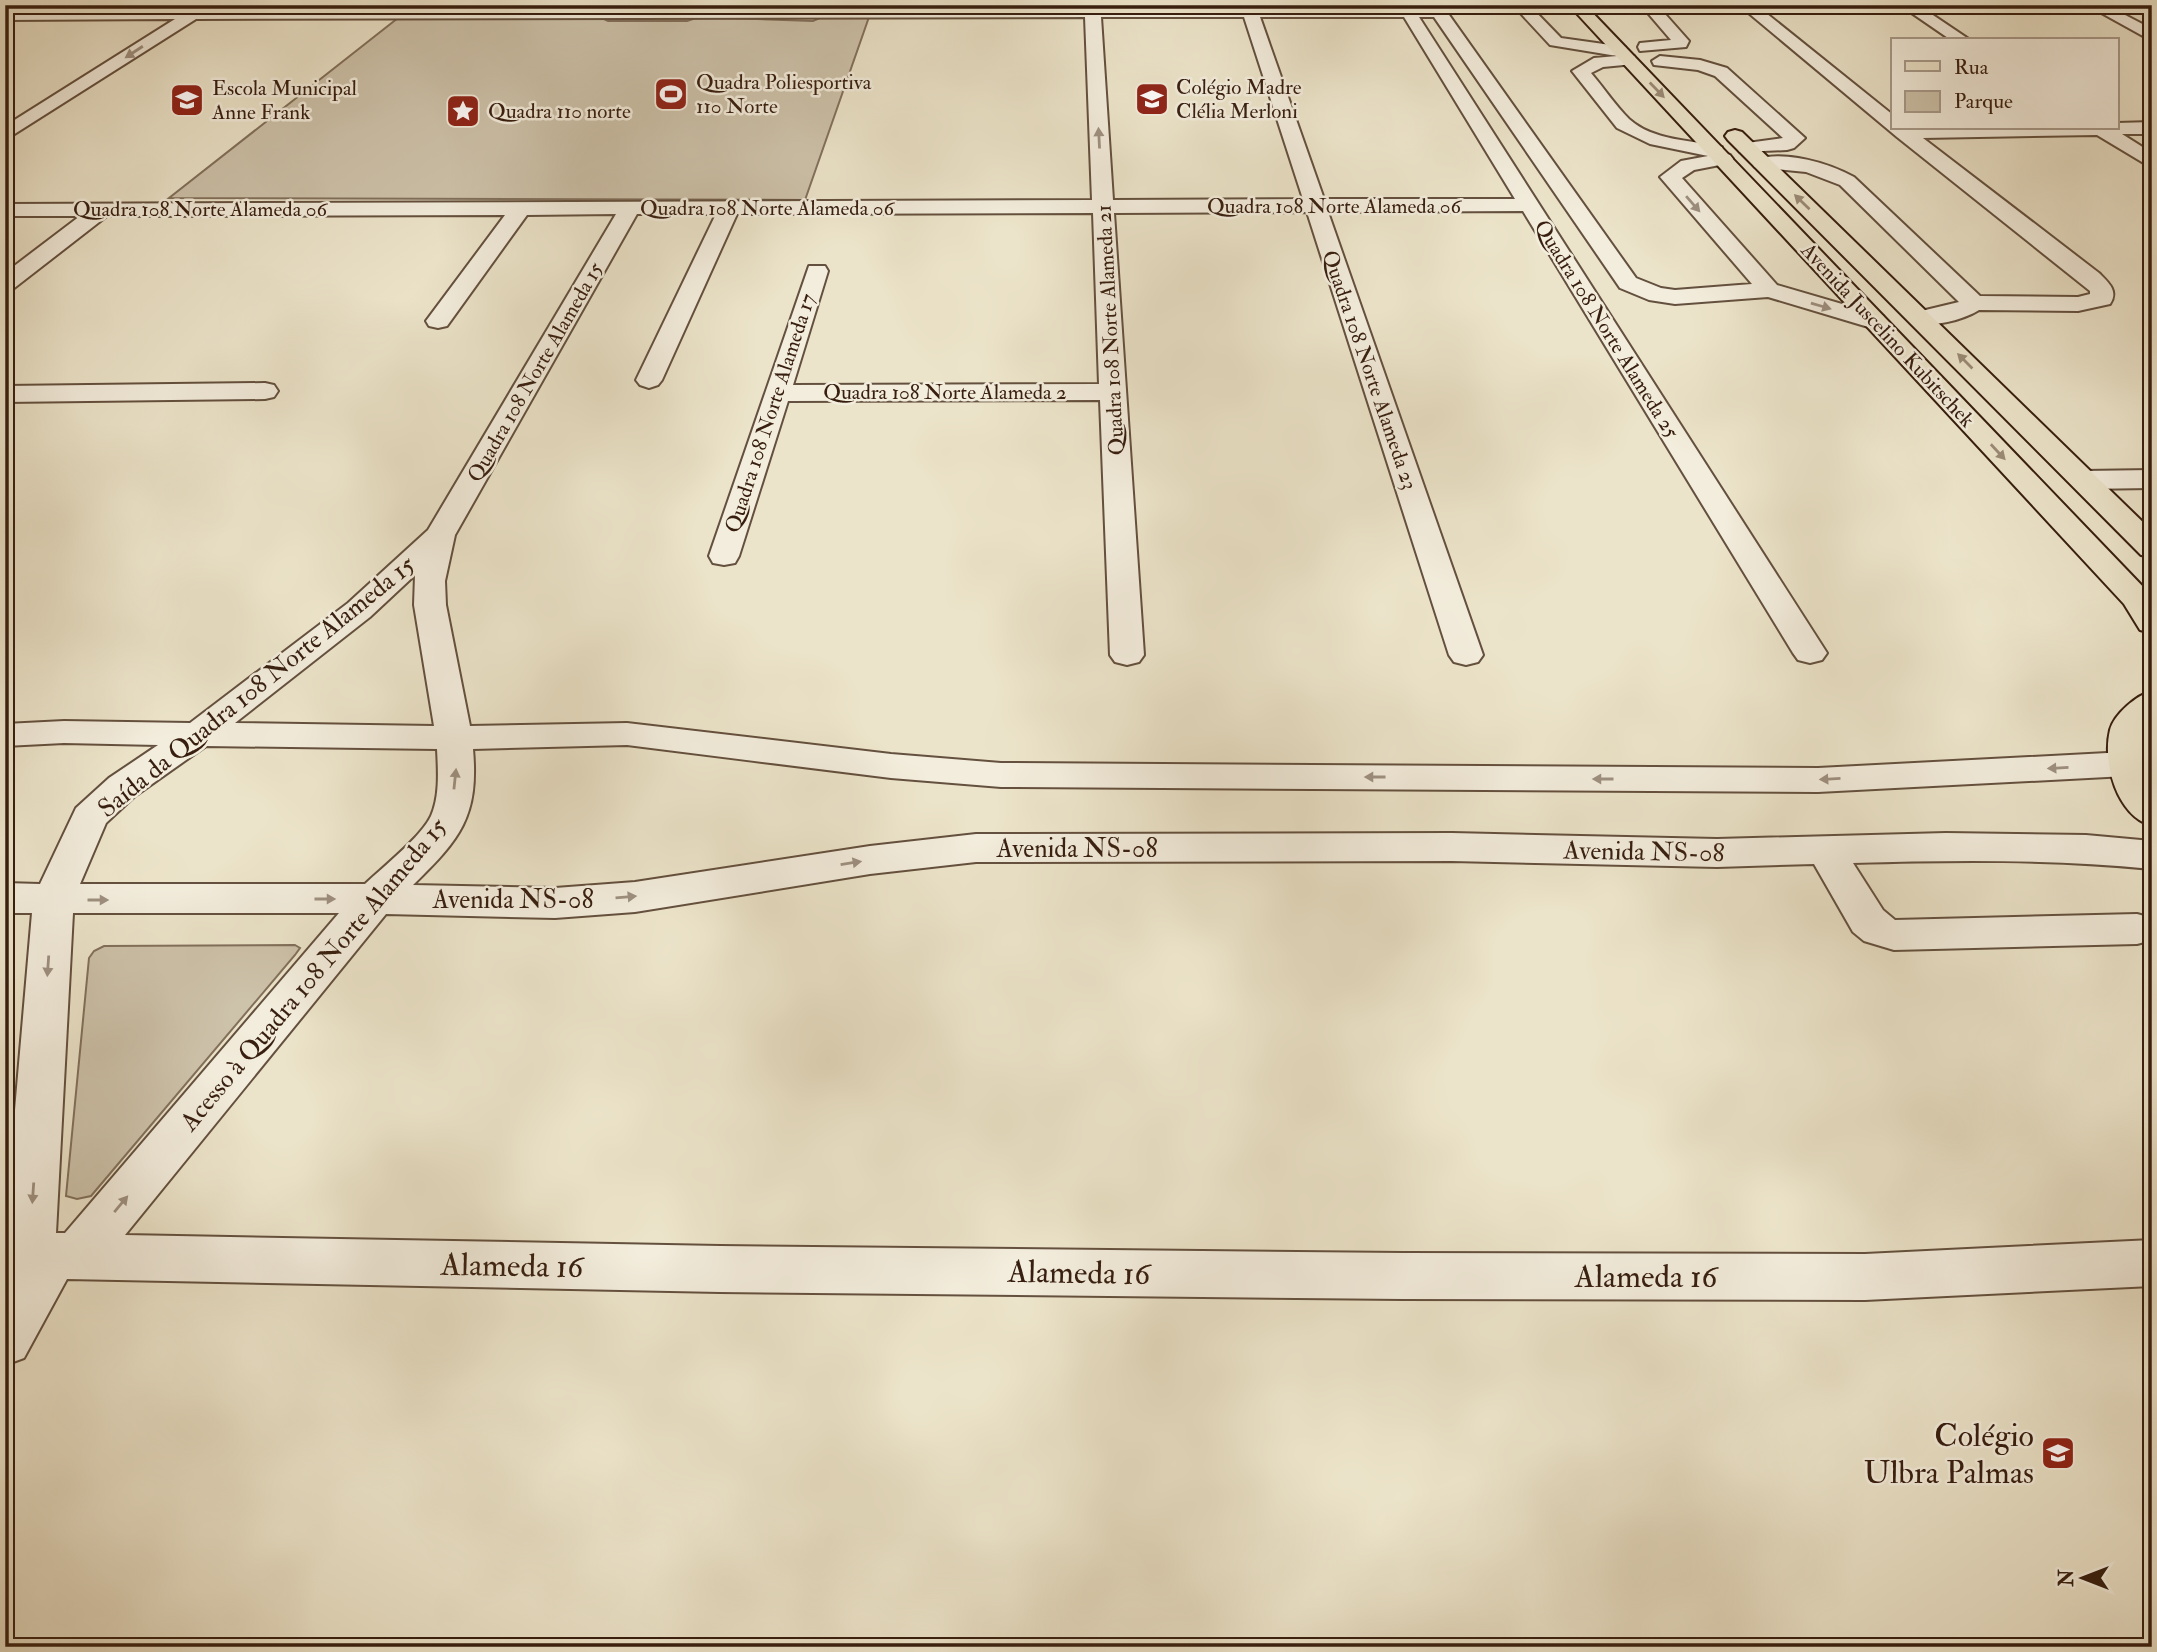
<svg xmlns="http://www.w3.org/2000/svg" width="2157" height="1652" viewBox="0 0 2157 1652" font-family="'IM FELL Double Pica',serif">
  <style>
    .green { fill: #cdc2aa; stroke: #82705c; stroke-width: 2 }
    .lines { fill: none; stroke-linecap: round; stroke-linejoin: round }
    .minor-casing { stroke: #64503e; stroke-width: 4 }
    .major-casing { stroke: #371e0f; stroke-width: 4 }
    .minor { fill: #f3eddd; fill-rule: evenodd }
    .major { fill: #ece4ca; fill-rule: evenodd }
    .oneway { fill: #9e9080 }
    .oneway2 { fill: #9b8b76 }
    .labels { text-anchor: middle; stroke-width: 5; stroke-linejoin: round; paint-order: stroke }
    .far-poi-label { font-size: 21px; fill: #371e0f; stroke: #f3eddd; text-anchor: start }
    .far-street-label { font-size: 21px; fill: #371e0f; stroke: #f3eddd }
    .street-label { font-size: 26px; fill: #371e0f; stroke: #f3eddd }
    .near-street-label { font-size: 32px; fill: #371e0f; stroke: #f3eddd }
    .near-poi-label { font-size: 32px; fill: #371e0f; stroke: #f3eddd; text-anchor: end }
  </style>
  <rect width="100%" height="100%" fill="#ece4ca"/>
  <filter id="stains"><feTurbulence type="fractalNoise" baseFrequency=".00286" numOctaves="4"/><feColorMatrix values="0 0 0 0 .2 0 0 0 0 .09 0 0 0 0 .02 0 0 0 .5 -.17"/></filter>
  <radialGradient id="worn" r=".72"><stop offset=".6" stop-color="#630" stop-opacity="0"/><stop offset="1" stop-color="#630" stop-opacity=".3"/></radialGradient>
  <path class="green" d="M699,17L813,21L822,17H869L805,200L169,198L398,18H602L608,21H687Z
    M295,945L300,948L295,955L91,1196L77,1199L66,1196L89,958L94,951L104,946Z"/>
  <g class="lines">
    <g class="minor-casing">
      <path id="minor" d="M1084,5H1100V8L1442,5L1636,278L1661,288L1675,290L1752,284L1660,177L1681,161L1708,156L1650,144L1617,128L1572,71L1594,58L1617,56L1550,45L1513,5H1529L1561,38L1625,47L1627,51L1621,55L1634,56L1636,60L1634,64L1603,67L1591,73C1604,88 1615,105 1629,119C1653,141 1692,140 1722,147L1723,153L1730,155L1733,159L1730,163L1694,170L1682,178L1777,285L1883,316L1886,321L1883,326L1874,328L1865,326L1768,297L1675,304L1649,300L1620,288L1434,17H1419L1827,653L1822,660L1810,663L1798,660L1793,653L1523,211L1328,212L1483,655L1478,662L1466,665L1454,662L1449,655L1307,212L1114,213L1144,655L1139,662L1127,665L1115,662L1110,655L1100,400L788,401L739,556L735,563L724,565L713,563L709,556L809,266H825L828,271L793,385L1099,384L1093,213L737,214L662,380L658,385L649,388L640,385L636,380L716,214H637L455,535L445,581L446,605L470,726L627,723L891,754L1001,763L1818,768L2126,752L2139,756L2144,764L2139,772L2126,776L1818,792L1001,787L891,778L627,745L473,749C479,817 460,839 413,885L555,888L635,882L870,846L976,834L1452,833L1717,839L1946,833L2086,835L2152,841V869C2052,859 1953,860 1853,863L1883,910L1895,920L2137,914L2152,918V940L2137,944L1894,950L1864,941L1853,932L1814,864L1717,867L1452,861L976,862L870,874L635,912L555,918L386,914L125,1235L720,1246L1403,1253L1865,1254L2152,1240V1286L1865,1300L1403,1299L720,1292L67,1279L24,1358L5,1365V1290L12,1278H5V1226L32,913H5V883L40,884L76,808L109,778L158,745L64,743L5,746V724L64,721L190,723L348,603L428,530L616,214L527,215L447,326L438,328L429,326L426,321L505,215L107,216L13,289L5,291V273L80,216H5V204L1092,200L1085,17L196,19L5,140V126L175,19L5,20V10L1084,8ZM1101,17H1244L1303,199L1113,200ZM1260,17H1404L1515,199H1324ZM415,575L414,605L434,726L235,723L370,617ZM206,746L437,749C438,770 440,796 431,816C421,837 383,867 365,884H80L106,823L135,796ZM73,913H339L65,1233H56Z
        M1641,5H1657L1689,41L1686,47L1640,51L1638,47L1640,43L1671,40Z
        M1739,5H1756L1893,115V128H2117V123L2152,122V134H2122L2152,153V168L2097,135L1923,138L2099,273C2108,282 2119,291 2110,304L2078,311L1979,310C1963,320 1932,328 1913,323L1910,318L1913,313L1959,302L1840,185L1806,172L1755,167L1752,163L1755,159C1786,151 1826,162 1854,177L1980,296L2078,297L2090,294V291L1897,137Z
        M1900,5H1918L1970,40H1951Z
        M2087,5H2106L2152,29V41Z
        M1660,56L1700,60L1727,68L1805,138L1794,148L1787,150L1740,152L1737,148L1740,144L1783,138L1715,76L1698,70L1654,65L1652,61Z
        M265,383L274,385L278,391L274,397L265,399L5,402V386Z
        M2152,470V488L2084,489L2074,486L2070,480L2074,474L2084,471Z"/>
    </g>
    <g class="major-casing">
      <path id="major" d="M1569,5H1585L2148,592L2152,597V633L2140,630L2124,604Z
        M1735,130L1742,132L2152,531V557L2141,555L1728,140L1725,136L1728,132Z
        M2152,691V724C2137,741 2147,763 2151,782C2154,795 2152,812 2152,826C2117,816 2102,763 2110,730C2114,714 2137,695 2152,691Z"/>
    </g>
    <use href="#minor" class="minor"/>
    <use href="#major" class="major"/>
  </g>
  <defs><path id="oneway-solid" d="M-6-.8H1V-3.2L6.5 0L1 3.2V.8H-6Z" transform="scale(1.75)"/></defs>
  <g class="oneway">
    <use href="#oneway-solid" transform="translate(134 52) rotate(147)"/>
    <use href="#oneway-solid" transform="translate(1099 138) rotate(-93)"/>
    <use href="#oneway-solid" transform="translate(1693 204) rotate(49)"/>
    <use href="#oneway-solid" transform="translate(1821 306) rotate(16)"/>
    <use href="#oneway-solid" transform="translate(2058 768) rotate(177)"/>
    <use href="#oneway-solid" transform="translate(1375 777) rotate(-180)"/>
    <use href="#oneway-solid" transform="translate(455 779) rotate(-84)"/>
    <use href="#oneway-solid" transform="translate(1603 779) rotate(-180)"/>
    <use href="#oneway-solid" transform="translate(1830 779) rotate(177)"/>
    <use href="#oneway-solid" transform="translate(851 863) rotate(-9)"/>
    <use href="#oneway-solid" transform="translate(626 897) rotate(-5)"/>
    <use href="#oneway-solid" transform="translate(325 899)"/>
    <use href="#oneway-solid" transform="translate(98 900)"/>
    <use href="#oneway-solid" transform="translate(48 966) rotate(94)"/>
    <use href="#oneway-solid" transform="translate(33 1193) rotate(94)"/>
    <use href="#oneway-solid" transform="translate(121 1204) rotate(-50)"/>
  </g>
  <g class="oneway2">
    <use href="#oneway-solid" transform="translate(1657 90) rotate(46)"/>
    <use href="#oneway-solid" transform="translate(1802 202) rotate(-136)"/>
    <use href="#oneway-solid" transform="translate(1965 361) rotate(-135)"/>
    <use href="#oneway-solid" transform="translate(1998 452) rotate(47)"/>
  </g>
  <defs>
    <g id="stadium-square" transform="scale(1.75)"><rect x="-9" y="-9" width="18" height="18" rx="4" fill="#8f2418" stroke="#f3eddd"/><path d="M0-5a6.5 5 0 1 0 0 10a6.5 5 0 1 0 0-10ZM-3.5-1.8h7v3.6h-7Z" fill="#fff"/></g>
    <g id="school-square" transform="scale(1.75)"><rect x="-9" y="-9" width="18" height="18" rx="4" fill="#8f2418" stroke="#f3eddd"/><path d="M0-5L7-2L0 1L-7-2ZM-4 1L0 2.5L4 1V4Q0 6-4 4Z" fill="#fff"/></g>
    <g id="sight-square" transform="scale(1.75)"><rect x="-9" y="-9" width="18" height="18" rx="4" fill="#8f2418" stroke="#f3eddd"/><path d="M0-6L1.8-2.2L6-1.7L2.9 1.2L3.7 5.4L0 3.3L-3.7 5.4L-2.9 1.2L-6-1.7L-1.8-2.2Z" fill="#fff"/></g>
  </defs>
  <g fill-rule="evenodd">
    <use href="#stadium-square" x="671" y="94"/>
    <use href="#school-square" x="1152" y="99"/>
    <use href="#school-square" x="187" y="100"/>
    <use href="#sight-square" x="463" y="111"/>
    <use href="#school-square" x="2058" y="1453"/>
  </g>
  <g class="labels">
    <g class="far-poi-label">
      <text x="696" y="89">Quadra Poliesportiva<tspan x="696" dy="24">110 Norte</tspan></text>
      <text x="1176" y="94">Colégio Madre<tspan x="1176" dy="24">Clélia Merloni</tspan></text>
      <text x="212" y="95">Escola Municipal<tspan x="212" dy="24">Anne Frank</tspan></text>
      <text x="488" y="118">Quadra 110 norte</text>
    </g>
    <g class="far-street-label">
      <text x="1334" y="213">Quadra 108 Norte Alameda 06</text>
      <text x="767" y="215">Quadra 108 Norte Alameda 06</text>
      <text x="200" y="216">Quadra 108 Norte Alameda 06</text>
      <text transform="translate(1607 329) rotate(58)" y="7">Quadra 108 Norte Alameda 25</text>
      <text transform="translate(1110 330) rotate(-93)" y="7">Quadra 108 Norte Alameda 21</text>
      <text transform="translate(1888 335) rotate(47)" y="7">Avenida Juscelino Kubitschek</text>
      <text transform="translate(1370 370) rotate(71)" y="7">Quadra 108 Norte Alameda 23</text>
      <text transform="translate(535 372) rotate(-60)" y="7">Quadra 108 Norte Alameda 15</text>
      <text x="945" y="399">Quadra 108 Norte Alameda 2</text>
      <text transform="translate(770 413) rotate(-72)" y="7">Quadra 108 Norte Alameda 17</text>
    </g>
    <g class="street-label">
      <text transform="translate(256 686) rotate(-39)" y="9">Saída da Quadra 108 Norte Alameda 15</text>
      <text x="1077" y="857">Avenida NS-08</text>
      <text transform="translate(1644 851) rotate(1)" y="9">Avenida NS-08</text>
      <text x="513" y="908">Avenida NS-08</text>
      <text transform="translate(313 974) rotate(-50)" y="9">Acesso à Quadra 108 Norte Alameda 15</text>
    </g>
    <g class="near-street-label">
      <text transform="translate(512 1265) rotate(1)" y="11">Alameda 16</text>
      <text transform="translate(1079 1272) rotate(1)" y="11">Alameda 16</text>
      <text x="1646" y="1287">Alameda 16</text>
    </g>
    <g class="near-poi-label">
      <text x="2034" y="1446">Colégio<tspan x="2034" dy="37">Ulbra Palmas</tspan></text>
    </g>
  </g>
  <rect width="2157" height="1652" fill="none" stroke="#ece4ca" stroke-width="28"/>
  <rect x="7" y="7" width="2143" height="1638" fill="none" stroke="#371e0f" stroke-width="3.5"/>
  <rect x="14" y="14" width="2129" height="1624" fill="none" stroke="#371e0f" stroke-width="2"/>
  <rect x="1891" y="38" width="228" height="91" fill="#f3eddd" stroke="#a89a8b" stroke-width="2"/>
  <rect x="1905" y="61" width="35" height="10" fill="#ece4ca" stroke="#a89a8b" stroke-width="2"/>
  <text x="1954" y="74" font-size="21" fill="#371e0f">Rua</text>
  <rect x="1905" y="91" width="35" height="21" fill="#cdc2aa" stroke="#a89a8b" stroke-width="2"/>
  <text x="1954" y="108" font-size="21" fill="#371e0f">Parque</text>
  <g transform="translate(2083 1578) rotate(270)" stroke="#f3eddd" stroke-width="5" paint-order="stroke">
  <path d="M0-5L12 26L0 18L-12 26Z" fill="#371e0f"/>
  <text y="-10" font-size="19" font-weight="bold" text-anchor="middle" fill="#371e0f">N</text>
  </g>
  <rect width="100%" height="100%" filter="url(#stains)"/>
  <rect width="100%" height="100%" fill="url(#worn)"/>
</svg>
